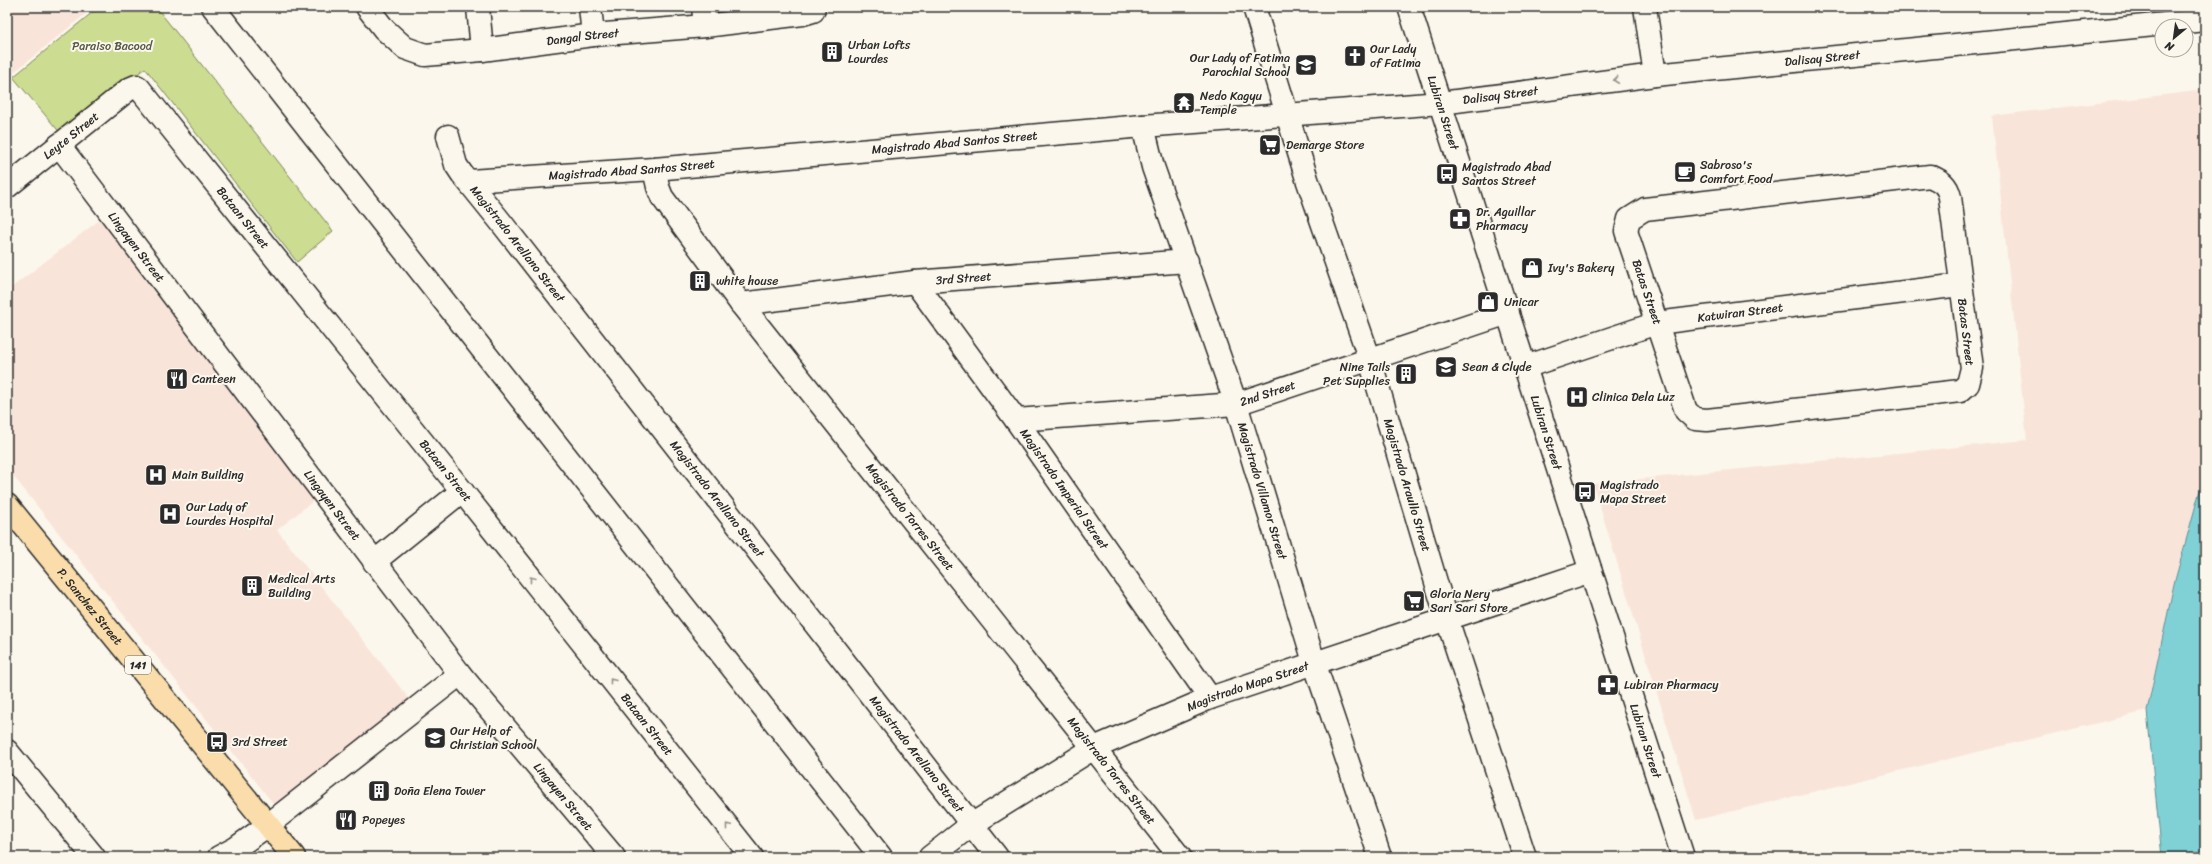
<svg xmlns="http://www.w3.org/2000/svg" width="2212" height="864" viewBox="0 0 2212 864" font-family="Sriracha,sans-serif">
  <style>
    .built { fill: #f9e4d9 }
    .green { fill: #ccdc90; stroke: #7c845e }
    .water { fill: #80d1d6; stroke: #5e8f92 }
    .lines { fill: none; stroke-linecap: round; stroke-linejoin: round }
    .street-casing { stroke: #2b2b2b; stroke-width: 25 }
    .secondary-casing { stroke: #2b2b2b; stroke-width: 25 }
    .primary-casing { stroke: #2b2b2b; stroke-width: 25 }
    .street { stroke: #fbf7ec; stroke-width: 22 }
    .secondary { stroke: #fbf7ec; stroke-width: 22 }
    .primary { stroke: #faddab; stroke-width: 22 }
    .oneway { stroke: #93918c }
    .labels { text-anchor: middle; stroke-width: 4; stroke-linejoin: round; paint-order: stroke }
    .shield { fill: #fbf7ec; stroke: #696865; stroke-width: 1 }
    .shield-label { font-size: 11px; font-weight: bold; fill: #2b2b2b }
    .street-label { font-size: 12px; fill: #2b2b2b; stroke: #fbf7ec }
    .poi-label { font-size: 12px; fill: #2b2b2b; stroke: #fbf7ec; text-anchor: start }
    .park-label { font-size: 12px; fill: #535744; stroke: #fbf7ec }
  </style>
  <rect width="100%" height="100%" fill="#fbf7ec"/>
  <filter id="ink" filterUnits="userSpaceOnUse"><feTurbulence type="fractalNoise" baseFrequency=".025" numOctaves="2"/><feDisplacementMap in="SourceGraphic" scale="8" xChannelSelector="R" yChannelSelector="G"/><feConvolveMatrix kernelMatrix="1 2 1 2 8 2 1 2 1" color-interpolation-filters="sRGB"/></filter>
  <g filter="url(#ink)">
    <path class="built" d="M7,7H94L7,78Z
      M2205,90V472L2174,584L2147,711L1696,820L1593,484L2027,440L1992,116Z
      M102,218L317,498L277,530L410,700L276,807L7,468V291Z"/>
    <path class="green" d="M99,7H156L333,231L297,262L145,68L62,135L13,77Z"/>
    <path class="water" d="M2205,472V857H2162L2147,711L2174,584Z"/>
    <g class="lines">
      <g class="street-casing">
        <g id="street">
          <path d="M213,7L881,857"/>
          <path id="s1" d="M367,7L384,29L405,48L425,55L482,50L593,35L705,26L803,14L813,11L814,7"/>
          <path d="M478,7L482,50"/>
          <path d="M590,7L593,35"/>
          <path d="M703,7L705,26"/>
          <path id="s2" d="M1254,7L1307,179L1370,360L1447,619L1525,857"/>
          <path d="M1645,7L1655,75"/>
          <path id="s3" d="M1143,126L1153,167L1236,404L1314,662L1380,857"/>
          <path id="s4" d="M448,136L456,165L462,174L500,221L997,857"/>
          <path id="s5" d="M59,145L460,674L614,857"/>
          <path id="s6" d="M654,169L658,187L662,197L741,304L1180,857"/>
          <path d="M1930,176C1941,181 1947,184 1950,197L1972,368L1968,384L1960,391L1707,420L1695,419L1686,411L1626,231L1629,219L1645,209Z"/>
          <path id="s7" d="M469,181L654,169L1143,126L1441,103L1655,75L2205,20"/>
          <path id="s8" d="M7,187L129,89L136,86L139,88L462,491L752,857"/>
          <path id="s9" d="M915,282L1016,420L1210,698"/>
          <path id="s10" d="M741,304L915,282L1187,261"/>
          <path id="s11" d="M1525,367L1657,323L1960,285"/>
          <path id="s12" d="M1016,420L1236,404L1508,313"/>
          <path d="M374,562L462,491"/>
          <path d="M7,751L94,857"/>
          <path d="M219,857L236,848L268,825L460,674"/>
          <path id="s13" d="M930,857L971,825L1094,748L1210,698L1591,571"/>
        </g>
      </g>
      <g class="secondary-casing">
        <g id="secondary">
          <path id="s14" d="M1409,7L1683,857"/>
        </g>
      </g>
      <g class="primary-casing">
        <g id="primary">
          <path id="s15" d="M7,505L294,857"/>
        </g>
      </g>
      <use href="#street" class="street"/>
      <use href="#secondary" class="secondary"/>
      <use href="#primary" class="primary"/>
    </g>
    <defs><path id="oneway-chevron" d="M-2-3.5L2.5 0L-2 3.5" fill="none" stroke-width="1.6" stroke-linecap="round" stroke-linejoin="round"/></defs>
    <g class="oneway">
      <use href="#oneway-chevron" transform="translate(1616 80) rotate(173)"/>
      <use href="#oneway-chevron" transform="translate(532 579) rotate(-128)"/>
      <use href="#oneway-chevron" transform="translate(612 681) rotate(-128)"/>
      <use href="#oneway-chevron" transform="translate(728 826) rotate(-128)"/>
    </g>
  </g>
  <defs>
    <g id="building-square" transform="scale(1.15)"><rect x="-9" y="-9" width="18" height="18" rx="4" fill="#2b2b2b" stroke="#fbf7ec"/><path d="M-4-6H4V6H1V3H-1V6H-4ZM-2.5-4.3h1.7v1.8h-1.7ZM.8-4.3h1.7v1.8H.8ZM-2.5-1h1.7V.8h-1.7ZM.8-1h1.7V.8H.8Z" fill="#fff"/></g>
    <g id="church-square" transform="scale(1.15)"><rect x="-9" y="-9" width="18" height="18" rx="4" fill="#2b2b2b" stroke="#fbf7ec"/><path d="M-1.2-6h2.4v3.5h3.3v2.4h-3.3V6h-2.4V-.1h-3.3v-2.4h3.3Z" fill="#fff"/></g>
    <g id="school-square" transform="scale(1.15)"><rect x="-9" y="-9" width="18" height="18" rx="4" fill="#2b2b2b" stroke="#fbf7ec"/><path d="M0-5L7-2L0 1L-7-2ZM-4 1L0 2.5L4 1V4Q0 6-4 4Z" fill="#fff"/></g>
    <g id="temple-square" transform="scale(1.15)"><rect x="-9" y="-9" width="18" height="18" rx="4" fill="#2b2b2b" stroke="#fbf7ec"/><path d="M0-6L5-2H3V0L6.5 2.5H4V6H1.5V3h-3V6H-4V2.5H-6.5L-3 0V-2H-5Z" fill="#fff"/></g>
    <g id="supermarket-square" transform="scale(1.15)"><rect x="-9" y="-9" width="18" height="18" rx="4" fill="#2b2b2b" stroke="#fbf7ec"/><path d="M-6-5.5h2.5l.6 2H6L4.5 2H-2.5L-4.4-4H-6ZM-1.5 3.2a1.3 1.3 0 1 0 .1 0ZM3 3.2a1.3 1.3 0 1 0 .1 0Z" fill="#fff"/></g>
    <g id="cafe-square" transform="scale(1.15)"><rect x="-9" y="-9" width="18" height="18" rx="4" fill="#2b2b2b" stroke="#fbf7ec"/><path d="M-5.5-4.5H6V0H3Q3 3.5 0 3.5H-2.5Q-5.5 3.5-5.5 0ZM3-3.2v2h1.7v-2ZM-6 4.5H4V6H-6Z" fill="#fff"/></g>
    <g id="bus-square" transform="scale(1.15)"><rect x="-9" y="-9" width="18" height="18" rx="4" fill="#2b2b2b" stroke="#fbf7ec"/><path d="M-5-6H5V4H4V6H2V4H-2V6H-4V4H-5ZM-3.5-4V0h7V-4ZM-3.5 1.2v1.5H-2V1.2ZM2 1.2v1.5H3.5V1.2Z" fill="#fff"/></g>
    <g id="pharmacy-square" transform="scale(1.15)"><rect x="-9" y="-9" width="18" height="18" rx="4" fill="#2b2b2b" stroke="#fbf7ec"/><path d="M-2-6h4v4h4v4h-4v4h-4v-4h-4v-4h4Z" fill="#fff"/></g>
    <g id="shop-square" transform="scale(1.15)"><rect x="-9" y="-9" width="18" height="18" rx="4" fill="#2b2b2b" stroke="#fbf7ec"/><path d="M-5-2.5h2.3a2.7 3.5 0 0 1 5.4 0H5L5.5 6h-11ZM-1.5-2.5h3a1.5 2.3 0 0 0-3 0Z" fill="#fff"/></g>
    <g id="restaurant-square" transform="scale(1.15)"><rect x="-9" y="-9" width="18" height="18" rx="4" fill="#2b2b2b" stroke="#fbf7ec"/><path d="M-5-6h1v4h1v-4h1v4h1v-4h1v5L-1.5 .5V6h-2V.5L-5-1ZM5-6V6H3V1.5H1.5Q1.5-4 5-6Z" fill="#fff"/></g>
    <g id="hospital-square" transform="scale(1.15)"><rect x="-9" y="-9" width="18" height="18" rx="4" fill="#2b2b2b" stroke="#fbf7ec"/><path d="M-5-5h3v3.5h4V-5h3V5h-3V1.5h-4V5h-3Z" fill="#fff"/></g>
  </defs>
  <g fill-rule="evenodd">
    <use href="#building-square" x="832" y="52"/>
    <use href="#church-square" x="1355" y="56"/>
    <use href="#school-square" x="1306" y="65"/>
    <use href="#temple-square" x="1184" y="103"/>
    <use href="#supermarket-square" x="1270" y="145"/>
    <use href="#cafe-square" x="1685" y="172"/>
    <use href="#bus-square" x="1447" y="174"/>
    <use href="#pharmacy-square" x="1460" y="219"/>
    <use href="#shop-square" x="1532" y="268"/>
    <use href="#building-square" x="700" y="281"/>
    <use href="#shop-square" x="1488" y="302"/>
    <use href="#school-square" x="1446" y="367"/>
    <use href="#building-square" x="1406" y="374"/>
    <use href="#restaurant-square" x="177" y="379"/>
    <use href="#hospital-square" x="1577" y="397"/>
    <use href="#hospital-square" x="156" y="475"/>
    <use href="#bus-square" x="1585" y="492"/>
    <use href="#hospital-square" x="170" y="514"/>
    <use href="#building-square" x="252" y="586"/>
    <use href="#supermarket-square" x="1414" y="601"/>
    <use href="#pharmacy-square" x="1608" y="685"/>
    <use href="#school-square" x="435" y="738"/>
    <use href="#bus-square" x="217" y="742"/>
    <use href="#building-square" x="379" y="791"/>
    <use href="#restaurant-square" x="346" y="820"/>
  </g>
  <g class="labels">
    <rect class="shield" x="125" y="656" width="26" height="18" rx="3"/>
    <g class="shield-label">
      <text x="138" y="669">141</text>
    </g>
    <g class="street-label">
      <text dy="4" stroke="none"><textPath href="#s1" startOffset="236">Dangal Street</textPath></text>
      <text dy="4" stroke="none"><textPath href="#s7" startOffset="1359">Dalisay Street</textPath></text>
      <text dy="4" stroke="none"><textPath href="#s7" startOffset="1035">Dalisay Street</textPath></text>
      <text dy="4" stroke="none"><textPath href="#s14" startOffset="111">Lubiran Street</textPath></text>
      <text dy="4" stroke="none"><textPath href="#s8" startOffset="82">Leyte Street</textPath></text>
      <text dy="4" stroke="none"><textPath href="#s7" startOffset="487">Magistrado Abad Santos Street</textPath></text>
      <text dy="4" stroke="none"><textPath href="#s7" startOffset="163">Magistrado Abad Santos Street</textPath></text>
      <text dy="4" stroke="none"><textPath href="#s8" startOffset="334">Bataan Street</textPath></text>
      <text dy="4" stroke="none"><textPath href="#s4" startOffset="130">Magistrado Arellano Street</textPath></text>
      <text dy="4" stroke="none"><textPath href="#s5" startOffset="128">Lingayen Street</textPath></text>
      <text dy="4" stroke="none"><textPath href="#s10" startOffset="224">3rd Street</textPath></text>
      <text transform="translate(1647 292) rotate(71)" y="4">Batas Street</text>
      <text dy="4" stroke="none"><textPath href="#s11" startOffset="223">Katwiran Street</textPath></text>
      <text transform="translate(1966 332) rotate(83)" y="4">Batas Street</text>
      <text dy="4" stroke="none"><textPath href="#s12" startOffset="254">2nd Street</textPath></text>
      <text dy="4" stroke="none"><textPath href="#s14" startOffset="447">Lubiran Street</textPath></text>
      <text dy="4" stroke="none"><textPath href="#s8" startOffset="658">Bataan Street</textPath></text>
      <text dy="4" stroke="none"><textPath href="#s2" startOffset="502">Magistrado Araullo Street</textPath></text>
      <text dy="4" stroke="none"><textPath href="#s9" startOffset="255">Magistrado Imperial Street</textPath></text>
      <text dy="4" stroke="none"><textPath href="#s3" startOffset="384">Magistrado Villamor Street</textPath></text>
      <text dy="4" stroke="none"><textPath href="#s4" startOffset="454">Magistrado Arellano Street</textPath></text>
      <text dy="4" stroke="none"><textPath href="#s5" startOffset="452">Lingayen Street</textPath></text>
      <text dy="4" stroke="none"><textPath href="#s6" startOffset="434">Magistrado Torres Street</textPath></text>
      <text dy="4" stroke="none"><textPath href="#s15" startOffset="131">P. Sanchez Street</textPath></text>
      <text dy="4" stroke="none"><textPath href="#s13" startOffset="363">Magistrado Mapa Street</textPath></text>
      <text dy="4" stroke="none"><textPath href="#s8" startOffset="982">Bataan Street</textPath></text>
      <text dy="4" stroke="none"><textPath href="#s14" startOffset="771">Lubiran Street</textPath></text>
      <text dy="4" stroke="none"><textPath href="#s4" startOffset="778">Magistrado Arellano Street</textPath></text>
      <text dy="4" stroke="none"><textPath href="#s6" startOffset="758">Magistrado Torres Street</textPath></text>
      <text dy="4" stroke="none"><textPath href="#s5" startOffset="824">Lingayen Street</textPath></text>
    </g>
    <g class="poi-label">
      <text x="848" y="49">Urban Lofts<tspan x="848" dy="14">Lourdes</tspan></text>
      <text x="1370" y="53">Our Lady<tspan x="1370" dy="14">of Fatima</tspan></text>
      <text x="1290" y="62" text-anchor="end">Our Lady of Fatima<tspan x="1290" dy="14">Parochial School</tspan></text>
      <text x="1200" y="100">Nedo Kagyu<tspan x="1200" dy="14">Temple</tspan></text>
      <text x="1286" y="149">Demarge Store</text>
      <text x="1700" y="169">Sabroso's<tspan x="1700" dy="14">Comfort Food</tspan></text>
      <text x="1462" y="171">Magistrado Abad<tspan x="1462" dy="14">Santos Street</tspan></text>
      <text x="1476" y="216">Dr. Aguillar<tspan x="1476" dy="14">Pharmacy</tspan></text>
      <text x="1548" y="272">Ivy's Bakery</text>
      <text x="716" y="285">white house</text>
      <text x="1504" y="306">Unicar</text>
      <text x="1390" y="371" text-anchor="end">Nine Tails<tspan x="1390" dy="14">Pet Supplies</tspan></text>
      <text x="1462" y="371">Sean &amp; Clyde</text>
      <text x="192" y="383">Canteen</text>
      <text x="1592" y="401">Clinica Dela Luz</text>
      <text x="172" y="479">Main Building</text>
      <text x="1600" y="489">Magistrado<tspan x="1600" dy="14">Mapa Street</tspan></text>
      <text x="186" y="511">Our Lady of<tspan x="186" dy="14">Lourdes Hospital</tspan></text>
      <text x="268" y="583">Medical Arts<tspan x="268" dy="14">Building</tspan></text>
      <text x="1430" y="598">Gloria Nery<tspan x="1430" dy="14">Sari Sari Store</tspan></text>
      <text x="1624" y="689">Lubiran Pharmacy</text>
      <text x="450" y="735">Our Help of<tspan x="450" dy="14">Christian School</tspan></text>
      <text x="232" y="746">3rd Street</text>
      <text x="394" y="795">Doña Elena Tower</text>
      <text x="362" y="824">Popeyes</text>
    </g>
    <g class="park-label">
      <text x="112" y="50">Paraiso Bacood</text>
    </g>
  </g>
  <rect width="2212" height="864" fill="none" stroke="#fbf7ec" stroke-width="24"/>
  <rect x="12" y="12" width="2188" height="840" fill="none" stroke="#2b2b2b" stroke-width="1.5" filter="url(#ink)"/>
  <g transform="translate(2174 38) rotate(209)"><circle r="19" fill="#fbf7ec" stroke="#a8a59f"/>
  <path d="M0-3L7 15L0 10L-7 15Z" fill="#2b2b2b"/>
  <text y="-6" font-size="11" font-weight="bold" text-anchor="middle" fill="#2b2b2b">N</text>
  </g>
</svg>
